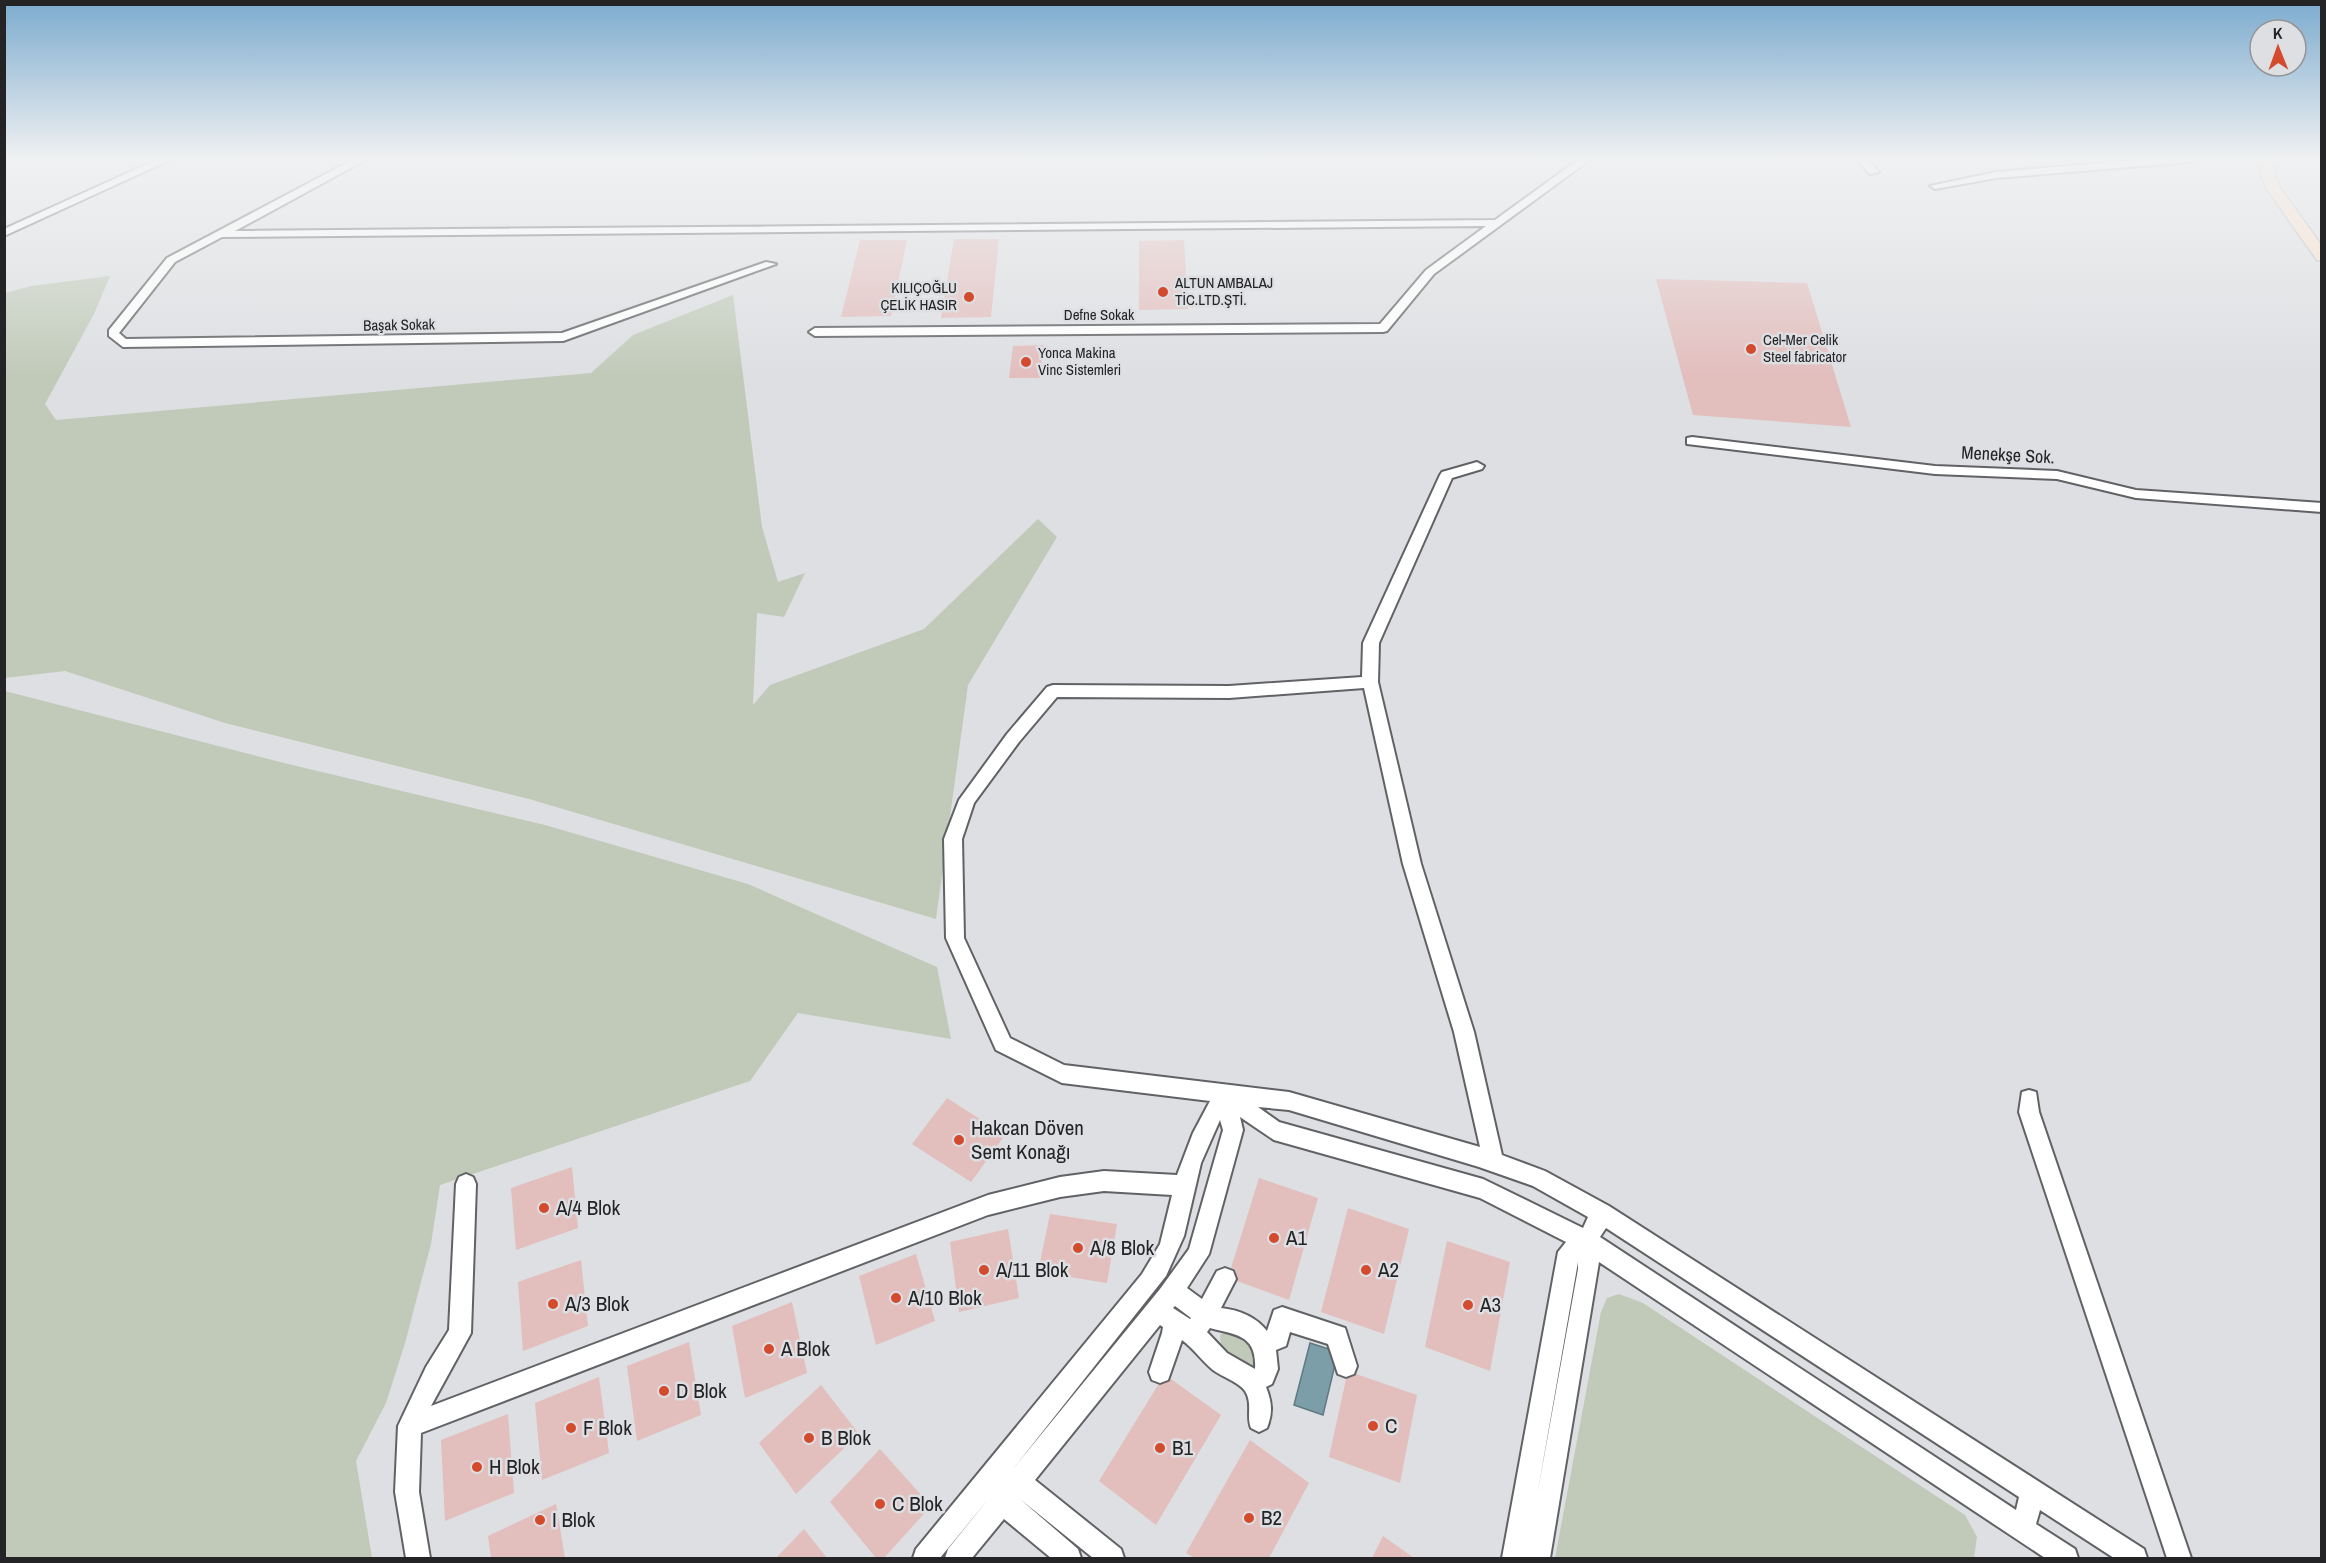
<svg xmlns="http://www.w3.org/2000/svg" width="2326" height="1563" viewBox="0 0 2326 1563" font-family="'Archivo Narrow',sans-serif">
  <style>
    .green { fill: #c1cab9 }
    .water { fill: #7b9ea8; stroke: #617981; stroke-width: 1.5 }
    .building { fill: #e2bebd }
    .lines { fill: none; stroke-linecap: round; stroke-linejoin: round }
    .minor-casing { stroke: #616265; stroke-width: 4 }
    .major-casing { stroke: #bdbdbe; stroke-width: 3 }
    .minor { fill: #fff; fill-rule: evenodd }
    .major { fill: #fbe0c9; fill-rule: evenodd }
    .poi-dot { fill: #d44a2c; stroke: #dedfe2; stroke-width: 2 }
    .labels { text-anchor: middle; stroke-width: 5; stroke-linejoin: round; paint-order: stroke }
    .far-poi-label { font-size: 15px; fill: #242426; stroke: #dedfe2; text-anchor: start }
    .far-street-label { font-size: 15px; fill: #242426; stroke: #dedfe2 }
    .street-label { font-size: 18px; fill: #242426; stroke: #dedfe2 }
    .near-poi-label { font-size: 21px; fill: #242426; stroke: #dedfe2; text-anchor: start }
  </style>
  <rect width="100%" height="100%" fill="#dedfe2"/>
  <path class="green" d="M110,276L94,314L45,404L56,420L591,373L633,335L733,295L762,527L778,582L805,573L784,617L757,613L753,705L770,685L924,629L1038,519L1057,537L968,685L936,919L529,799L225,723L65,671L5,678V293L31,286Z
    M5,691L284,763L545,825L748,884L937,967L951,1039L798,1013L750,1081L440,1185L431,1244L405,1343L386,1403L356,1461L372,1558H5Z
    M1619,1294L1643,1303L1965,1515L1977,1537L1974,1558H1555L1601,1312L1607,1298Z
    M1235,1328L1258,1353L1256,1368H1245L1221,1348L1220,1335Z"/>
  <path class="water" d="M1310,1343L1338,1352L1323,1415L1294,1405Z"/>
  <path class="building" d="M954,239H999L991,317L941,318Z
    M860,240H907L891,316L841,317Z
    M1184,240L1188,309L1139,310V241Z
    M1656,279L1807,283L1851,427L1693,415Z
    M1043,345L1040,378H1009L1013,346Z
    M947,1098L1005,1135L971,1182L912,1144Z
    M572,1167L578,1228L516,1250L511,1188Z
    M1259,1178L1318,1198L1289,1300L1237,1281L1235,1270L1231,1268Z
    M1348,1208L1409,1229L1384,1334L1321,1312Z
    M1050,1214L1117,1224L1107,1283L1038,1272Z
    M1008,1229L1019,1298L959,1312L950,1242Z
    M1447,1241L1510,1262L1490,1371L1425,1347Z
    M916,1254L935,1321L876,1345L859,1276Z
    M581,1260L588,1326L523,1351L518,1282Z
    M792,1302L807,1373L745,1398L732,1326Z
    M689,1342L701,1415L637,1441L627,1366Z
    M1356,1374L1417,1395L1400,1483L1329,1457L1346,1379Z
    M599,1377L609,1453L542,1480L535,1403Z
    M1171,1379L1221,1415L1156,1525L1099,1481L1158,1385Z
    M821,1385L859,1434L796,1494L759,1443Z
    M508,1414L514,1493L445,1521L441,1440Z
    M1250,1440L1309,1483L1269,1558H1194L1186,1553Z
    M880,1449L931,1506L884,1558H876L830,1502Z
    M556,1504L565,1558H491L488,1536Z
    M804,1529L827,1558H776Z
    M1383,1536L1414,1558H1372Z"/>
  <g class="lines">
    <g class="minor-casing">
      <path id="minor" d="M158,159H172L4,236V229Z
        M354,159H367L235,231L1495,220L1579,159H1591L1434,274L1387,331L1383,332L815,336L809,332L815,328L1380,324L1426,270L1486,226L222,237L175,262L119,333L126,339L562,333L766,262L776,264L563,341L123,347L109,336V330L167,258Z
        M1856,159H1867L1879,172L1870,174Z
        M2149,159H2196L2191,162L1996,178L1935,189L1930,186L1996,172Z
        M1692,437L1935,466L2057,471L2136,490L2322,503V512L2136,498L2057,479L1935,474L1687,444V438Z
        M1477,462L1484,466L1482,469L1452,478L1379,643L1378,682L1421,864L1474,1032L1502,1155L1545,1171L1609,1206L2144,1549L2147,1558H2114L2040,1510L2036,1524L2075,1549L2078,1558H2045L1599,1262L1550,1558H1502L1558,1252L1566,1242L1480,1198L1274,1140L1240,1117L1243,1130L1209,1254L1187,1288L1202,1299L1217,1271L1225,1268L1233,1271L1236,1279L1221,1308C1239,1310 1255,1316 1267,1331L1274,1310L1282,1307L1345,1328L1357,1366L1354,1374L1346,1377L1338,1374L1328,1344L1290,1332L1286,1346L1276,1350L1278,1369L1272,1384L1266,1387C1272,1402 1273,1413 1267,1428L1259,1432L1251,1428C1246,1416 1253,1403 1245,1391C1239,1382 1222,1377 1213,1370C1202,1361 1194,1349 1182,1340L1168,1380L1160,1383L1152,1380L1149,1372L1162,1333L1163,1327L1160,1325L1035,1480L1121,1549L1124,1558H1093L1020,1499L1078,1549L1081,1558H1051L1004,1519L972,1558H945L948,1549L990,1497L940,1558H913L916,1549L1142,1274L1160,1244L1172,1195L1104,1191L1060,1197L988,1215L421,1433L419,1492L430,1558H406L395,1492L398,1426L426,1367L449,1330L456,1184L459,1177L466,1174L473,1177L476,1184L471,1333L431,1406L988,1195L1060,1177L1104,1171L1177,1175L1193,1133L1210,1101L1062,1083L996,1050L946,938L944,839L959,800L1007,734L1047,687L1053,685L1229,686L1362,677L1363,643L1440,475L1442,472ZM1364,688L1403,864L1454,1032L1480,1147L1289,1092L1064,1065L1010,1038L964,938L962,839L974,803L1019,742L1057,697L1229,698ZM1258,1107L1289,1110L1479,1167L1533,1186L1588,1217L1583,1228L1483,1179L1279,1122ZM1220,1120L1223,1130L1189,1249L1160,1289L1013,1469L1166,1276L1184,1236L1201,1163ZM1606,1228L2019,1497L2016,1510L1600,1237ZM1578,1262V1269L1537,1496ZM1175,1306L1191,1318L1190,1319L1173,1308ZM1210,1328C1235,1335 1257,1334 1255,1369L1227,1353L1207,1332Z
        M2029,1090L2036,1092L2039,1112L2191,1558H2167L2019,1112L2022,1092Z"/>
    </g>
    <g class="major-casing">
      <path id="major" d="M2256,159H2269L2280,188L2322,246V261L2317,260L2266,188Z"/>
    </g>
    <use href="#minor" class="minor"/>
    <use href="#major" class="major"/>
  </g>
  <linearGradient id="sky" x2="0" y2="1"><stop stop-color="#7cabce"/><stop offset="0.42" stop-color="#f0f1f2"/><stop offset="1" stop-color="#f0f1f2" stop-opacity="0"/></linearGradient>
  <rect width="2326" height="378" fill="url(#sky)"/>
  <g class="poi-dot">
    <circle cx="1163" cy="292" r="6"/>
    <circle cx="969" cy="297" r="6"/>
    <circle cx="1751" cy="349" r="6"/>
    <circle cx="1026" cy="362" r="6"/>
    <circle cx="959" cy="1140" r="6"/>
    <circle cx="544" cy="1208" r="6"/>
    <circle cx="1274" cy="1238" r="6"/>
    <circle cx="1078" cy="1248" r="6"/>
    <circle cx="984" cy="1270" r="6"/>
    <circle cx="1366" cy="1270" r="6"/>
    <circle cx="896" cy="1298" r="6"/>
    <circle cx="553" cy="1304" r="6"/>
    <circle cx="1468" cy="1305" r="6"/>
    <circle cx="769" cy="1349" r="6"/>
    <circle cx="664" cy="1391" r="6"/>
    <circle cx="1373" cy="1426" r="6"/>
    <circle cx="571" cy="1428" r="6"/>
    <circle cx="809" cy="1438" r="6"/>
    <circle cx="1160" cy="1448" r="6"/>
    <circle cx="477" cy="1467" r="6"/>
    <circle cx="880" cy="1504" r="6"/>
    <circle cx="1249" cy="1518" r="6"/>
    <circle cx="540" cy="1520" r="6"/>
  </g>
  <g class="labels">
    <g class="far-poi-label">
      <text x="1175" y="288">ALTUN AMBALAJ<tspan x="1175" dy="17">TİC.LTD.ŞTİ.</tspan></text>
      <text x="957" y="293" text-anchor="end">KILIÇOĞLU<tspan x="957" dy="17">ÇELİK HASIR</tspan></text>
      <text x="1763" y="345">Cel-Mer Celik<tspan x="1763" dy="17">Steel fabricator</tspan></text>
      <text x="1038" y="358">Yonca Makina<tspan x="1038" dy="17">Vinc Sistemleri</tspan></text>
    </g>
    <g class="far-street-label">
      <text x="1099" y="320">Defne Sokak</text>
      <text transform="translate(399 325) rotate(-1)" y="5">Başak Sokak</text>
    </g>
    <g class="street-label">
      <text transform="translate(2008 455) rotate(3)" y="6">Menekşe Sok.</text>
    </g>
    <g class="near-poi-label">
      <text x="971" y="1135">Hakcan Döven<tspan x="971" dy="24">Semt Konağı</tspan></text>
      <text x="556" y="1215">A/4 Blok</text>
      <text x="1286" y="1245">A1</text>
      <text x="1090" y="1255">A/8 Blok</text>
      <text x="996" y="1277">A/11 Blok</text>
      <text x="1378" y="1277">A2</text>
      <text x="908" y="1305">A/10 Blok</text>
      <text x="565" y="1311">A/3 Blok</text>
      <text x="1480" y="1312">A3</text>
      <text x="781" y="1356">A Blok</text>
      <text x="676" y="1398">D Blok</text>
      <text x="1385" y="1433">C</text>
      <text x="583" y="1435">F Blok</text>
      <text x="821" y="1445">B Blok</text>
      <text x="1172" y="1455">B1</text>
      <text x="489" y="1474">H Blok</text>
      <text x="892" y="1511">C Blok</text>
      <text x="1261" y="1525">B2</text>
      <text x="552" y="1527">I Blok</text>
    </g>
  </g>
  <rect width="2326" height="1563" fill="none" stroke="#242426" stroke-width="12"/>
  <g transform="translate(2278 48) rotate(359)"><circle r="28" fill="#dedfe2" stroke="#949497" stroke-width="1.5"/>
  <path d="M0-4.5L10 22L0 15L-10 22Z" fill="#d44a2c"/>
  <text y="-9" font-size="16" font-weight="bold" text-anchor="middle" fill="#242426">K</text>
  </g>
</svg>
